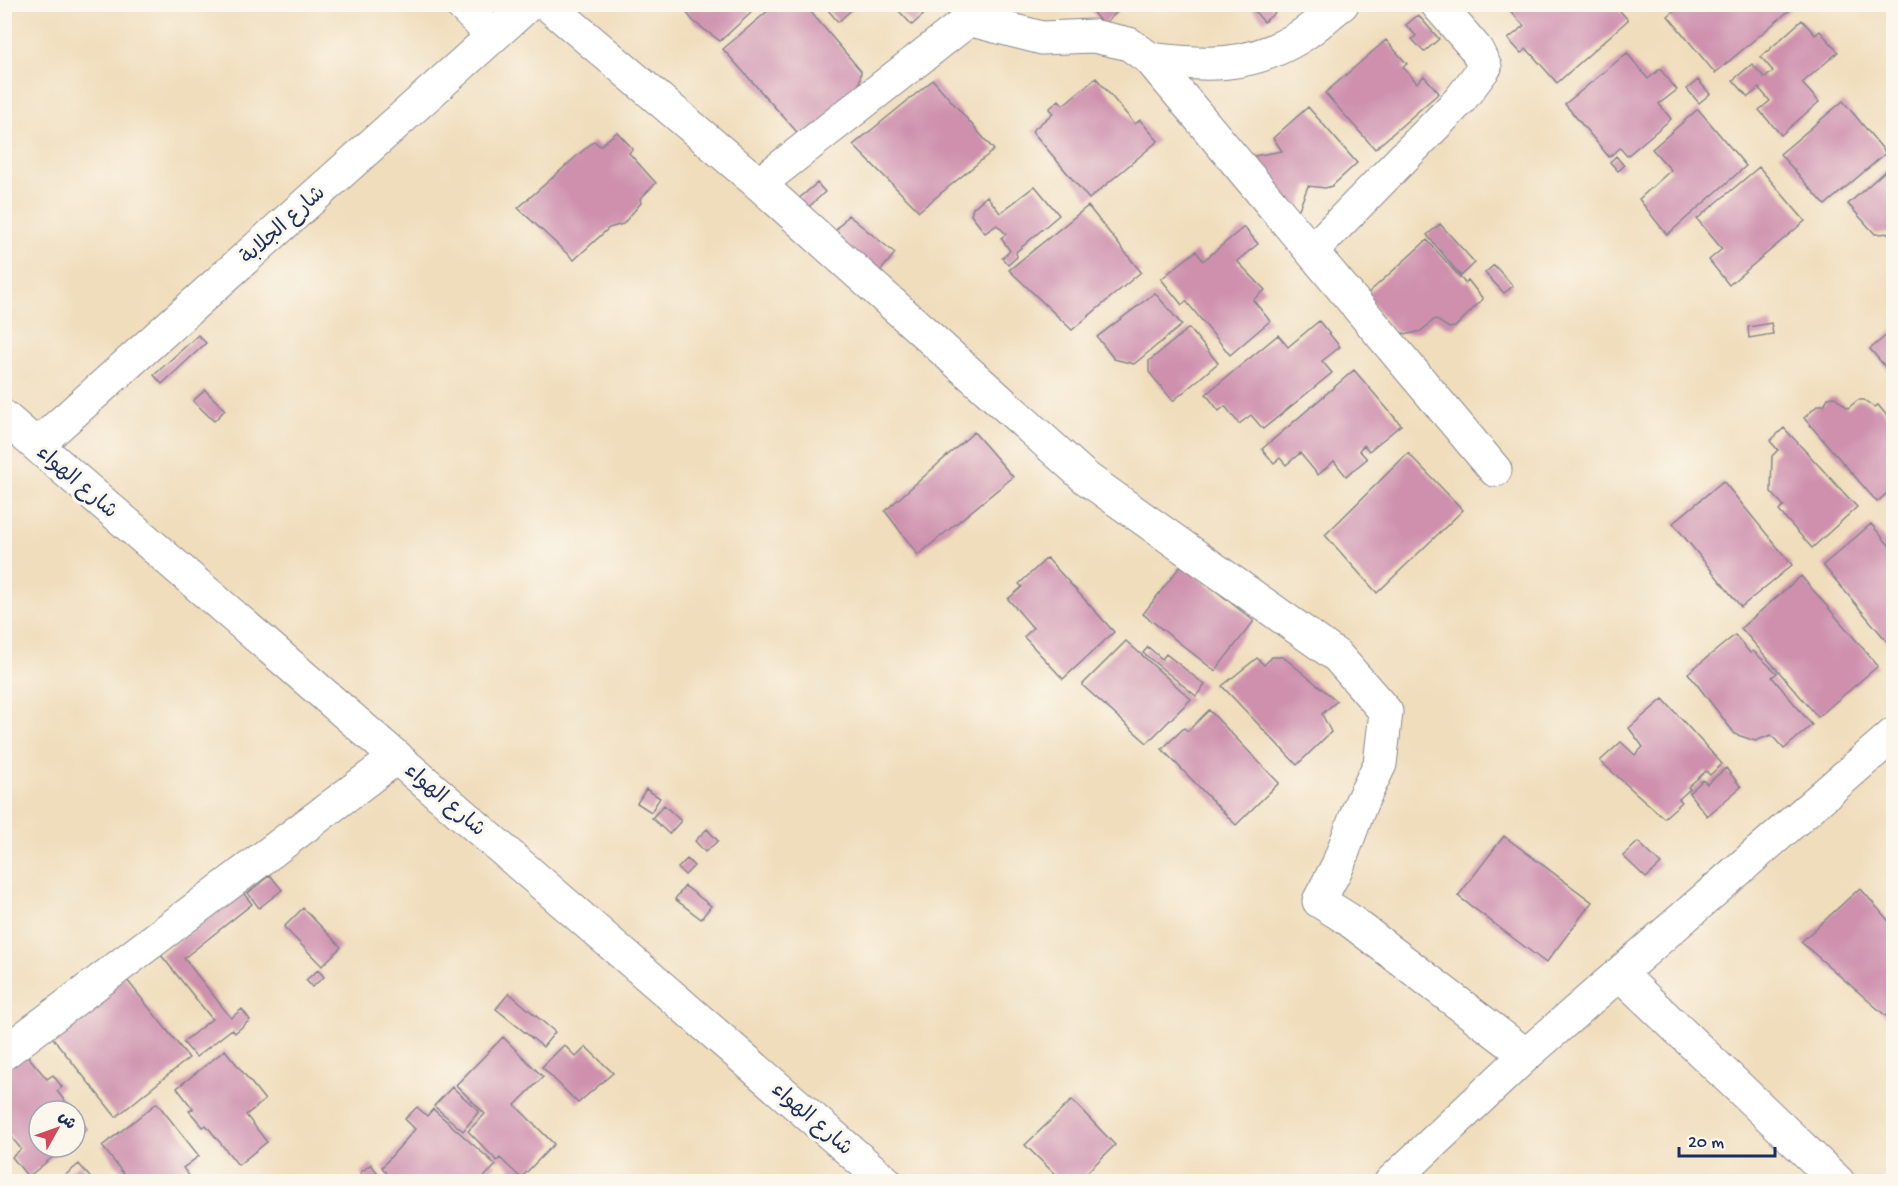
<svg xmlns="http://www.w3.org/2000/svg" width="1898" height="1186" viewBox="0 0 1898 1186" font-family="'Gochi Hand','Playpen Sans Arabic',sans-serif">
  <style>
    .building { fill: #ce90ad }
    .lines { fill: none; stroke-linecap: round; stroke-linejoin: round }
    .minor-casing { stroke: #86868d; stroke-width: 35 }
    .tertiary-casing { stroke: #86868d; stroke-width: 35 }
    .minor { stroke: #fff; stroke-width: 33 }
    .tertiary { stroke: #fff; stroke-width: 33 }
    .labels { text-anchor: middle; stroke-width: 6; stroke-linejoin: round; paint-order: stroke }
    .street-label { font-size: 21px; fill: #1b2f5e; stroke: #fbf7ec }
  </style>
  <rect width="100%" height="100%" fill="#fbf7ec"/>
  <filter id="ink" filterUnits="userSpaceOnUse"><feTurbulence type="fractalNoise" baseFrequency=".0167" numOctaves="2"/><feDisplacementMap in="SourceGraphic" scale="12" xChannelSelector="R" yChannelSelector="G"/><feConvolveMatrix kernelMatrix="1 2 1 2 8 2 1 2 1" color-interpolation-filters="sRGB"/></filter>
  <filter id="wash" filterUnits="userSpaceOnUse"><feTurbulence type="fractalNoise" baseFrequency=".008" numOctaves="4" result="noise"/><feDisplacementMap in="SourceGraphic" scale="24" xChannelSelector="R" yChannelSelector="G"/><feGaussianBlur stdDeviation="1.35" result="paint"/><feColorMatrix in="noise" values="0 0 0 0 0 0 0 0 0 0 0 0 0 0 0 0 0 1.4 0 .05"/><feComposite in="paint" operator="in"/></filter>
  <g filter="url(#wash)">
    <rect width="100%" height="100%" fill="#f0ddbc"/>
    <g id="blocks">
      <path class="building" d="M680,4H754L748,9L751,13L720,41L693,21Z
        M776,4H804L861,71L858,94L804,140L723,49Z
        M823,4H858L838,22Z
        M906,4H925L930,9L912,25L899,11Z
        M1086,4H1126L1103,25Z
        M1253,4H1270L1276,12L1264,22L1250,6Z
        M1511,4H1614L1628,20L1557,83L1527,49L1521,53L1508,39L1524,26L1508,8Z
        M1682,4H1787L1791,9L1715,73L1668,16Z
        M1418,15L1439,39L1424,52L1412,39L1416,36L1406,25Z
        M1802,20L1815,35L1820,31L1838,52L1802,83L1819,102L1781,135L1759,110L1770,101L1759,88L1748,97L1733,80L1752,64L1765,78L1773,71L1761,57Z
        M1386,40L1407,64L1403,67L1417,83L1424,76L1439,93L1375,149L1325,93Z
        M1627,53L1648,79L1660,69L1677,90L1659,104L1671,119L1627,156L1620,148L1609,157L1565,104Z
        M1096,78L1135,124L1140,120L1158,141L1089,199L1032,131L1053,113L1049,109L1059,100L1063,105Z
        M933,80L994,150L919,211L853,145Z
        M1698,80L1710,94L1699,103L1687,89Z
        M1843,101L1886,153L1825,205L1780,154Z
        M1308,107L1357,163L1332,186L1325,188L1308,186L1297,214L1280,203L1285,191L1276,199L1249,157L1282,151L1273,138Z
        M1698,109L1746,166L1667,235L1639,199L1671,170L1652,149Z
        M617,132L633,149L629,153L656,183L640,199L641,203L623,224L609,228L574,260L518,208L594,141L600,146Z
        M1616,156L1624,166L1618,171L1610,162Z
        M1894,163V233L1875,234L1848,204Z
        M1759,167L1805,221L1729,285L1709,260L1722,249L1697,219Z
        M817,183L825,192L802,213L796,201Z
        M1035,186L1059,215L1016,252L1017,257L1008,265L1002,258L1010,251L1001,238L1006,234L997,225L985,233L971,215L973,208L987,196L1000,213Z
        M1088,206L1141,272L1072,330L1009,270Z
        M848,215L895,253L874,279L827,242Z
        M1440,224L1475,263L1461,276L1427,235Z
        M1244,227L1258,244L1237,261L1265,290L1253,300L1270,321L1230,355L1186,301L1182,305L1161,279L1196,251L1203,261Z
        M1427,240L1465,283L1468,280L1483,299L1455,327L1449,328L1435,319L1421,331L1409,334L1396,332L1366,295Z
        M1494,265L1513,286L1504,293L1485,273Z
        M1155,293L1182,325L1134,364L1114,359L1097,337Z
        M1319,321L1340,347L1322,361L1332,373L1263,429L1251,415L1239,424L1225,406L1219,411L1206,394L1278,335L1288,347Z
        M1771,323L1773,334L1749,338L1748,327Z
        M1189,328L1218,363L1173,401L1149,372V361Z
        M1894,329V377L1870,349Z
        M198,335L206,343L162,384L154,375Z
        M1354,370L1401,425L1369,451L1364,445L1359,450L1367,459L1346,476L1334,461L1318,475L1300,453L1286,465L1280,458L1274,463L1262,449Z
        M205,390L225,410L214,421L193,401Z
        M1835,397L1848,408L1858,400H1864L1874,407L1878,405L1894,424V487L1877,502L1804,418L1818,405H1824L1828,398Z
        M1784,428L1857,507L1812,548L1779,511L1784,506L1771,492L1772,456L1778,450L1770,441Z
        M974,432L1013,477L918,555L885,511Z
        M1408,453L1463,510L1377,593L1325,535Z
        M1723,481L1792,565L1741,607L1673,523Z
        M1871,524L1894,551V642L1890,645L1823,565Z
        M1047,558L1114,632L1063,679L1024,637L1033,628L1008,599L1022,587L1019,584Z
        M1182,564L1254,621L1215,671L1143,614Z
        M1801,576L1878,666L1818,717L1741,628Z
        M1735,635L1750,653L1753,651L1777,673L1772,677L1812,725L1784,749L1771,735L1755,741L1735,734L1688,673Z
        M1126,641L1191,699L1147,743L1082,685Z
        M1148,647L1162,659L1166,654L1205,685L1196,696L1143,653Z
        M1272,657H1283L1337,701L1322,714L1331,732L1297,765L1222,686L1257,658L1264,665Z
        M1663,699L1722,764L1710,775L1706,771L1688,787L1690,789L1679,799L1682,802L1664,818L1600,761L1621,742L1635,755L1643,747L1629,728Z
        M1209,710L1279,783L1236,825L1162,749L1184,728L1188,731Z
        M1726,768L1741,787L1707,816L1689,793L1703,780L1707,784Z
        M646,789L660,798L651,812L637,803Z
        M664,805L681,821L669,834L652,818Z
        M707,829L718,841L705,852L695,841Z
        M1504,836L1592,902L1546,963L1458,896Z
        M1638,842L1661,864L1646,878L1623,856Z
        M687,859L694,866L685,875L678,868Z
        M270,875L282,890L259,908L248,893Z
        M685,886L711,906L701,919L675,899Z
        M1860,888L1894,927V1010L1886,1016L1801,942Z
        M242,891L252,904L184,958L231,1018L242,1009L250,1020L235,1033L232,1029L196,1057L183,1042L212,1019L161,955Z
        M303,908L341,947L322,966L284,927Z
        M318,970L324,977L312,987L306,980Z
        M123,975L189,1058L116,1117L48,1032Z
        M509,993L555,1032L543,1047L496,1009Z
        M503,1037L543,1077L515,1105L554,1144L521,1178L500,1158L497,1161L468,1131L485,1114L456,1085Z
        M564,1045L576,1057L586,1047L613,1073L578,1103L542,1067Z
        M225,1050L265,1100L246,1115L267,1142L238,1165L206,1125L203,1127L189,1111L193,1109L177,1088Z
        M26,1054L47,1079L53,1075L62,1087L57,1091L73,1111H39V1147H65L28,1177L12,1157L21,1149L4,1128V1071Z
        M452,1087L479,1111L463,1131L434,1106Z
        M1072,1100L1115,1145L1077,1182H1063L1025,1145Z
        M157,1103L199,1156L183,1168L194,1182H121L126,1177L102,1146Z
        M417,1107L427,1116L433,1109L496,1165L479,1182H392L382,1167L415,1129L405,1119Z
        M75,1114L87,1129L75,1139Z
        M79,1164L94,1182H57Z
        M371,1164L384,1182H367L360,1173Z"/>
    </g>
  </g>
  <g filter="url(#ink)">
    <use href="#blocks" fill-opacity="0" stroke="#86868d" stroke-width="1.5"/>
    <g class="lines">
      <g class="minor-casing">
        <path id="minor" d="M461,4L492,35
          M547,4L759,184L1086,478L1337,656L1386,712L1380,764L1361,803L1338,865L1319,901L1348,919L1526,1055
          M968,19L1042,38L1093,36L1129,44L1150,59L1495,470
          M1150,59C1206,66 1248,68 1298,38C1313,29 1327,15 1342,4
          M759,184L985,7
          M1312,251L1460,100L1485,67L1476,49L1437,4
          M37,445L529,4
          M1620,974L1838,1182
          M4,1053L397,757
          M1391,1182L1526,1055L1894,734"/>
      </g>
      <g class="tertiary-casing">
        <path id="tertiary" d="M4,417L886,1182"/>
      </g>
      <use href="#minor" class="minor"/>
      <use href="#tertiary" class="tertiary"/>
    </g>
  </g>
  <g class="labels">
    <g class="street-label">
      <text transform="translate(282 224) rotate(-42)" y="7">شارع الجلابة</text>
      <text transform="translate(78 481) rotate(41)" y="7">شارع الهواء</text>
      <text transform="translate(446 799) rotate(41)" y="7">شارع الهواء</text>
      <text transform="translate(813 1118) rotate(41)" y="7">شارع الهواء</text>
    </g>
  </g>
  <rect width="1898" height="1186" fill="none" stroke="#fbf7ec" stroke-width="24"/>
  <g transform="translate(57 1129) rotate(50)"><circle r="28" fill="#fbf7ec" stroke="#a1a7b3" stroke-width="1.5"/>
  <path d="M0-4.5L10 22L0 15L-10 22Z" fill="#d1495b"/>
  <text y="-9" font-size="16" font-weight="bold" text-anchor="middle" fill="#1b2f5e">ش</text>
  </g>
  <path d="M1679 1147v9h96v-9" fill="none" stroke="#1b2f5e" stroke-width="3"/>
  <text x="1688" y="1147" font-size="18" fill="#1b2f5e" stroke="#fbf7ec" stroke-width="4.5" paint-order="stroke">20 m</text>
</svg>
